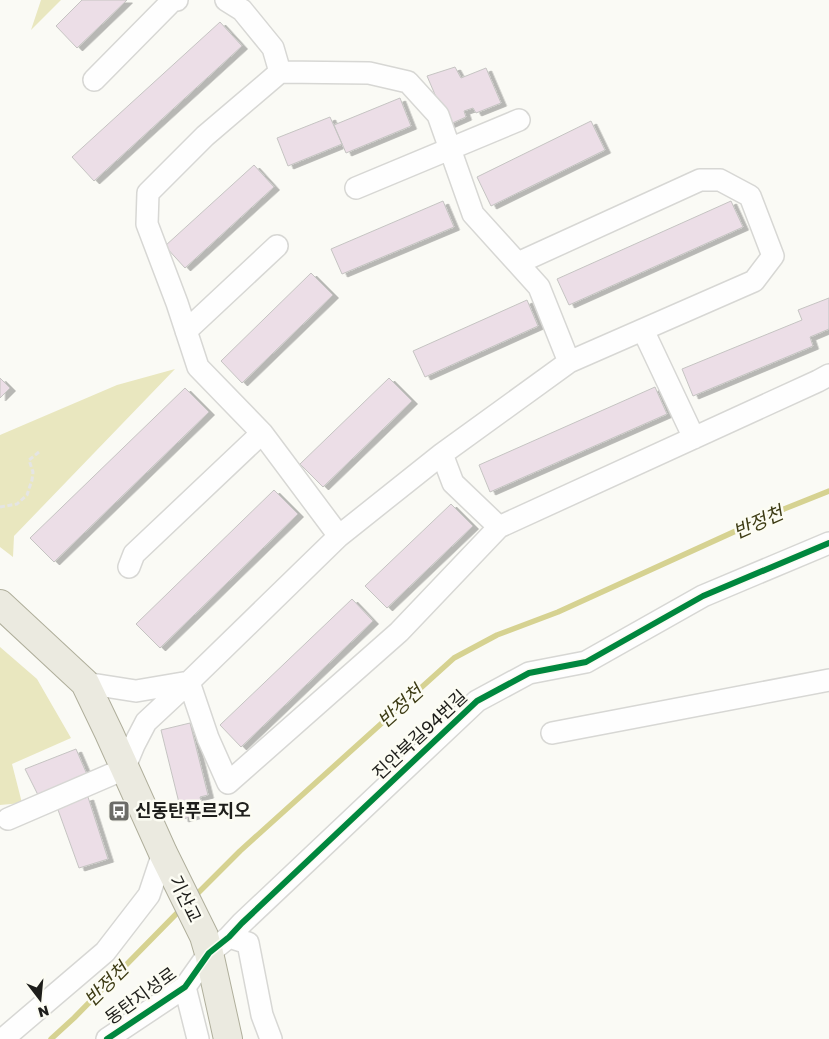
<svg xmlns="http://www.w3.org/2000/svg" width="829" height="1039" viewBox="0 0 829 1039" font-family="'Golos Text','Noto Sans KR',sans-serif">
  <style>
    .green { fill: #e9e7bf }
    .lines { fill: none; stroke-linecap: round; stroke-linejoin: round }
    .stream { stroke: #d6d291; stroke-width: 5.5 }
    .building { fill: #ecdee7; stroke: #c5c4c2; filter: url(#shadow) }
    .minor-casing { stroke: #d7d7d4; stroke-width: 24 }
    .major-casing { stroke: #afae9b; stroke-width: 30 }
    .path { stroke: #e5e5e3; stroke-width: 3; stroke-dasharray: 5 2.5; stroke-linecap: butt }
    .minor { stroke: #fefefe; stroke-width: 21 }
    .major { stroke: #ebeae0; stroke-width: 28 }
    .cycleway-casing { stroke: #fcfcf3; stroke-width: 9 }
    .cycleway { stroke: #00873e; stroke-width: 6 }
    .labels { text-anchor: middle; stroke-width: 5; stroke-linejoin: round; paint-order: stroke }
    .street-label { font-size: 18px; fill: #1e1e1b; stroke: #fcfcf3 }
    .poi-label { font-size: 18px; font-weight: bold; fill: #1e1e1b; stroke: #fcfcf3; text-anchor: start }
    .water-label { font-size: 19px; font-style: italic; fill: #3d3b14; stroke: #fcfcf3 }
  </style>
  <defs>
    <filter id="shadow"><feDropShadow dx="5.5" dy="3" stdDeviation="0" flood-color="#0004"/></filter>
  </defs>
  <rect width="100%" height="100%" fill="#fafaf5"/>
  <path class="green" d="M41,0H61L31,30Z
    M175,369L14,536L13,557L0,547V435L117,385Z
    M0,647L37,679L71,738L12,764L22,803L0,805Z"/>
  <g class="lines">
    <path class="stream" d="M193,898L240,851L454,658L497,635L558,612L784,509L829,491
      M51,1039L74,1018L182,908"/>
  </g>
  <path class="building" d="M82,0H127L77,48L56,26Z
    M220,22L242,46L94,181L72,157Z
    M455,67L461,78L486,68L501,103L476,113L473,108L464,111L466,117L448,125L427,76Z
    M400,98L411,126L346,153L334,125Z
    M330,117L342,144L288,166L277,138Z
    M591,121L605,150L491,206L477,177Z
    M254,165L274,187L185,268L165,246Z
    M443,201L454,227L342,274L331,249Z
    M731,201L743,227L569,305L557,279Z
    M311,273L333,295L242,383L221,361Z
    M829,298V329L810,337L813,346L693,396L682,369L802,320L798,310Z
    M527,300L538,326L425,377L413,351Z
    M0,378L10,388L0,398Z
    M389,378L412,401L323,487L300,464Z
    M655,387L667,414L490,492L479,465Z
    M185,388L209,412L54,562L30,538Z
    M274,490L298,514L160,648L136,624Z
    M451,504L473,526L387,608L365,586Z
    M352,599L373,621L241,747L220,725Z
    M190,723L208,795L200,797L204,813L183,819L161,730Z
    M76,749L89,779L40,799L25,769Z
    M88,797L108,859L79,868L57,807Z"/>
  <g class="lines">
    <g class="minor-casing">
      <path id="minor" d="M226,0L242,10L273,48L280,72
        M94,80L172,1L177,0
        M356,188L519,120
        M643,330L694,438
        M186,331L277,246
        M442,454L453,483L499,527
        M339,536L262,433L198,367L177,303L147,224L148,193L205,136L280,72L369,73L408,82L438,115L473,214L539,287L569,362
        M129,567L134,554L262,433
        M189,682L208,738L228,783L399,632L499,527L818,381L829,375
        M85,683L136,691L189,682
        M552,733L829,680
        M8,819L124,769L134,745L146,722L189,682L339,536L442,454L569,362L754,281L773,256L750,196L720,180H700L518,263
        M229,937L248,943L262,1015L271,1039
        M185,987L198,1039
        M3,1039L105,952L149,895L163,853
        M107,1039L185,987L209,953L229,937L242,923L477,701L529,673L586,662L703,596L829,543"/>
    </g>
    <g class="major-casing">
      <path id="major" d="M0,604L85,683L109,733L163,853L204,936L209,953L228,1039"/>
    </g>
    <path class="path" d="M0,507L17,504L27,495L32,480L33,472L29,460L39,452"/>
    <use href="#minor" class="minor"/>
    <use href="#major" class="major"/>
    <g class="cycleway-casing">
      <path id="cycleway" d="M107,1039L185,987L209,953L229,937L242,923L477,701L529,673L586,662L703,596L829,543"/>
    </g>
    <use href="#cycleway" class="cycleway"/>
  </g>
  <defs>
    <g id="bus-square" transform="scale(1.125)"><rect x="-9" y="-9" width="18" height="18" rx="4" fill="#6b6b67" stroke="#fcfcf3"/><path d="M-5-6H5V4H4V6H2V4H-2V6H-4V4H-5ZM-3.5-4V0h7V-4ZM-3.5 1.2v1.5H-2V1.2ZM2 1.2v1.5H3.5V1.2Z" fill="#fff"/></g>
  </defs>
  <g fill-rule="evenodd">
    <use href="#bus-square" x="119" y="811"/>
  </g>
  <g class="labels">
    <g class="street-label">
      <text transform="translate(420 735) rotate(-43)" y="6">진안북길94번길</text>
      <text transform="translate(185 899) rotate(64)" y="6">기산교</text>
      <text transform="translate(141 996) rotate(-36)" y="6">동탄지성로</text>
    </g>
    <g class="poi-label">
      <text x="135" y="817">신동탄푸르지오</text>
    </g>
    <g class="water-label">
      <text transform="translate(758 522) rotate(-24)" y="7">반정천</text>
      <text transform="translate(400 706) rotate(-42)" y="7">반정천</text>
      <text transform="translate(106 984) rotate(-45)" y="7">반정천</text>
    </g>
  </g>
  <g transform="translate(40 999) rotate(164)" stroke="#fcfcf3" stroke-width="4" paint-order="stroke">
  <path d="M0-4L9 19L0 12L-9 19Z" fill="#1e1e1b"/>
  <text y="-8" font-size="14" font-weight="bold" text-anchor="middle" fill="#1e1e1b">N</text>
  </g>
</svg>
